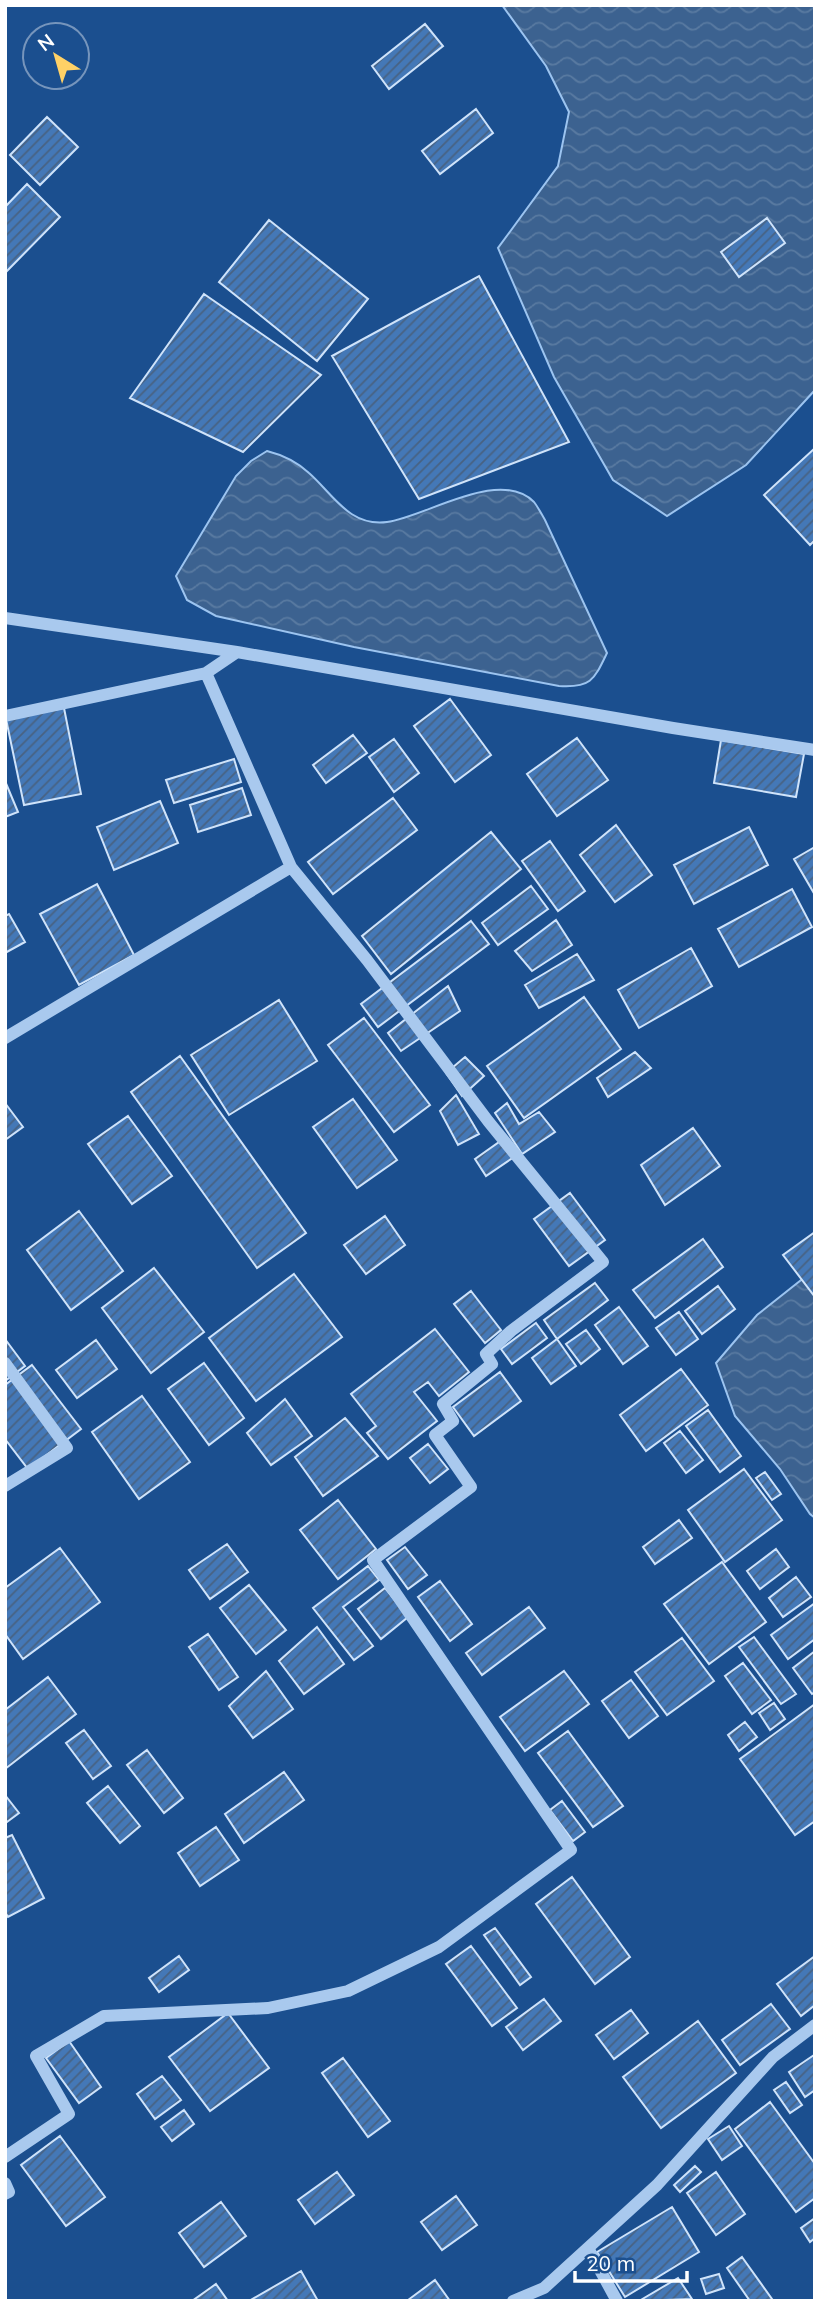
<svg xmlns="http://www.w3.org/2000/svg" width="820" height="2306" viewBox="0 0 820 2306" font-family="Mulish,sans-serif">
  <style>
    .water { fill: url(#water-waves); stroke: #9cc4f0; stroke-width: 2 }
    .building { fill: url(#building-hatch); stroke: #cfe3fa; stroke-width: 2 }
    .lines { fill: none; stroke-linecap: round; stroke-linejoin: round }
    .minor { stroke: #a9c9ee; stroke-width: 12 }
  </style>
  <defs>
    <pattern id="water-waves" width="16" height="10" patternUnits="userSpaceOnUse" patternTransform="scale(1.75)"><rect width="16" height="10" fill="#3c6290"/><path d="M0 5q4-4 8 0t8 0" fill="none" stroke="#597aa1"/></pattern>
    <pattern id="building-hatch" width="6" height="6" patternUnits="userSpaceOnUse" patternTransform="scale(1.75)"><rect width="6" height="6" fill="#4478b7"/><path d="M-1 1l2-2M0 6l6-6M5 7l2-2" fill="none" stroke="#486282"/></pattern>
  </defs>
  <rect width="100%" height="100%" fill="#1b4f8f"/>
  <path class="water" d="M502,5H815V390L746,465L667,516L613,480L554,377L498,248L558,166L569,112L546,66Z
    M267,451C283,455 296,461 309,473C333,494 349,527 387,522C426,517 499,467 534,502C538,507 542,515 545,520L607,653C594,680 591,688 559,686L354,647L216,616L187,600L176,576L236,476L251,461Z
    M815,1269V1518L810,1514L780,1469L735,1416L716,1363L757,1315Z"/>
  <path class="building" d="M425,24L443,46L389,89L372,66Z
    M476,109L493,133L440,174L422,151Z
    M47,117L78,147L40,185L10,155Z
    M27,184L60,217L5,273V207Z
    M767,218L785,243L739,277L721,252Z
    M269,220L368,299L317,361L219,282Z
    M479,276L569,442L419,499L332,356Z
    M204,294L321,375L243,452L130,398Z
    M815,448V540L810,545L764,495Z
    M450,699L491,755L455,782L414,726Z
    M64,708L81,794L24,805L6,719Z
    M353,735L367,753L326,783L313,765Z
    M577,738L608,780L557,816L527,774Z
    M394,739L419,773L394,792L369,757Z
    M721,740L804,754L796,797L714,783Z
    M234,759L241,782L174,803L166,780Z
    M5,781L18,812L5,817Z
    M242,788L251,815L198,832L190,805Z
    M393,798L417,830L333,894L308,862Z
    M160,801L178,843L114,870L97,827Z
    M616,825L652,875L615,902L580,855Z
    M749,827L768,865L694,904L674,865Z
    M491,832L521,869L391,974L362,936Z
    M550,841L585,891L558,911L522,861Z
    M815,847V895L794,859Z
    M97,884L134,955L79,985L40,914Z
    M531,886L548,909L498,945L482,923Z
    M792,889L812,927L739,967L718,929Z
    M9,914L25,942L5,953V916Z
    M556,920L572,945L532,971L515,951Z
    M471,921L489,944L378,1027L361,1004Z
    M691,948L712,986L639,1028L618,990Z
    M577,954L594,980L539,1008L525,985Z
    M448,986L460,1011L401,1051L388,1033Z
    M584,997L621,1049L524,1118L487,1066Z
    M279,1000L317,1061L229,1115L191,1055Z
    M364,1018L430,1105L394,1132L328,1045Z
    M635,1052L651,1068L608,1097L597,1078Z
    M180,1056L306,1233L257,1268L131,1092Z
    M465,1057L484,1076L462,1096L446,1073Z
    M456,1095L479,1134L458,1145L440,1111Z
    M353,1099L397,1160L357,1188L313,1127Z
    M5,1103L23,1127L5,1140Z
    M507,1103L519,1124L539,1112L555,1132L522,1154L495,1113Z
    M128,1116L172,1176L132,1204L88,1144Z
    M693,1128L720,1166L665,1205L641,1165Z
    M502,1140L514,1157L486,1176L475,1159Z
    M570,1193L605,1240L569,1266L534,1219Z
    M79,1211L123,1271L71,1310L27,1250Z
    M385,1216L405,1245L366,1274L344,1245Z
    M815,1232V1297L783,1255Z
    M703,1239L723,1267L655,1318L633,1290Z
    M154,1268L204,1332L151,1373L102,1308Z
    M294,1274L342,1337L256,1401L209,1338Z
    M595,1283L608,1300L557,1339L544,1320Z
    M718,1286L735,1309L702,1334L685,1311Z
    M471,1291L501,1330L485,1343L454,1304Z
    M619,1307L648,1346L623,1364L595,1325Z
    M679,1312L698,1339L676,1355L656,1328Z
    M536,1323L547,1338L512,1364L501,1349Z
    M435,1329L469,1372L439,1396L428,1382L414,1392L437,1421L388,1459L367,1433L376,1426L351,1394Z
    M586,1330L600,1349L581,1364L566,1344Z
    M5,1339L25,1366L5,1381Z
    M557,1339L576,1366L551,1384L532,1358Z
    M96,1340L117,1369L77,1398L56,1370Z
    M204,1363L244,1418L209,1445L168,1389Z
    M32,1365L81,1429L28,1469L5,1439V1385Z
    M681,1369L708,1405L646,1451L620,1415Z
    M500,1372L521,1401L474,1436L453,1407Z
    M142,1396L190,1462L139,1499L92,1432Z
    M285,1399L312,1436L271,1465L247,1433Z
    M708,1410L741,1456L720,1472L686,1426Z
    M345,1418L378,1456L323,1496L295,1457Z
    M680,1431L703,1460L686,1473L664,1443Z
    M428,1444L448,1469L430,1483L410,1458Z
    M744,1469L782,1520L725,1562L688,1510Z
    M765,1472L781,1494L772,1500L756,1478Z
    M338,1500L376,1549L338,1579L300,1530Z
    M679,1520L692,1538L655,1564L643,1547Z
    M227,1544L248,1572L210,1599L189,1570Z
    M405,1547L427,1575L408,1589L387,1560Z
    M60,1548L100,1602L23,1659L5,1634V1588Z
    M776,1549L789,1567L760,1589L747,1571Z
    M722,1562L766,1622L709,1664L664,1604Z
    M368,1566L379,1580L343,1607L373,1646L354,1660L313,1608Z
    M796,1577L811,1597L783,1617L769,1598Z
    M440,1581L472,1624L450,1641L418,1597Z
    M249,1585L286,1630L256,1654L220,1608Z
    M385,1588L408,1617L381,1639L358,1609Z
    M815,1603V1639L788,1659L771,1635Z
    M529,1607L545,1628L482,1675L466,1653Z
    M317,1627L344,1664L304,1694L279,1661Z
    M208,1634L238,1677L219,1690L189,1647Z
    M754,1637L796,1694L781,1704L739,1647Z
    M682,1638L714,1681L667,1715L635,1672Z
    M815,1651V1692L812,1694L793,1668Z
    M743,1663L771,1700L752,1714L725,1676Z
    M266,1671L293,1709L253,1738L229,1706Z
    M564,1671L589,1704L525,1751L500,1717Z
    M48,1677L76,1714L5,1769V1710Z
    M631,1680L658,1716L629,1738L602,1701Z
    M774,1703L785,1719L770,1730L759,1713Z
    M815,1704V1821L795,1835L740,1759Z
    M745,1722L757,1737L739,1751L728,1735Z
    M84,1730L111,1766L93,1779L66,1743Z
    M568,1731L623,1806L593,1827L538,1753Z
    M147,1750L183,1798L164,1813L127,1765Z
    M284,1772L304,1800L244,1843L225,1814Z
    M108,1786L140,1826L120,1843L87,1803Z
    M5,1795L19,1813L7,1822L5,1820Z
    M562,1801L585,1832L573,1841L550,1810Z
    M216,1827L239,1860L200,1886L178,1853Z
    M12,1835L44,1898L8,1917L5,1912V1838Z
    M572,1877L630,1957L595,1984L536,1904Z
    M495,1928L531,1977L520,1985L484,1935Z
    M471,1946L517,2008L492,2026L446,1964Z
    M179,1956L189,1970L159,1992L149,1978Z
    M815,1956V2005L801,2016L777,1984Z
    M544,1999L561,2021L523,2050L506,2027Z
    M771,2004L790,2029L740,2065L722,2040Z
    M631,2010L648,2033L614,2059L596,2035Z
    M228,2013L269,2068L210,2111L169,2057Z
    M698,2021L736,2073L661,2128L623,2077Z
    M69,2041L101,2087L79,2103L46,2058Z
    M814,2055L815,2090L805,2097L789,2072Z
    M343,2058L390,2121L368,2137L322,2073Z
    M162,2076L181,2100L155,2119L137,2094Z
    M786,2082L802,2105L790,2113L774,2090Z
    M770,2102L815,2164V2198L796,2212L735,2129Z
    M184,2110L194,2124L172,2141L161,2127Z
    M729,2126L742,2146L722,2160L708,2139Z
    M60,2136L105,2197L66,2226L21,2165Z
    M695,2166L701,2172L680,2192L674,2185Z
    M337,2172L354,2195L315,2224L298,2200Z
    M716,2172L745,2214L716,2235L687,2193Z
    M456,2196L477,2225L442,2250L421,2222Z
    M221,2202L246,2236L204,2267L179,2233Z
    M672,2207L699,2252L625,2297L597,2252Z
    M815,2218V2238L810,2242L801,2228Z
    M742,2257L772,2299L769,2301H750L727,2268Z
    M301,2271L318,2301H249Z
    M719,2274L724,2288L706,2294L701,2279Z
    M678,2278L692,2299L639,2301Z
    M435,2280L450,2301H409L408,2300Z
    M216,2284L228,2301H192Z"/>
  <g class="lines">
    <path class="minor" d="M5,618L237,652L673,728L815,750
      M5,716L206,673L237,652
      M5,1038L291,867
      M5,1363L67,1448L5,1486
      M5,2157L69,2114L36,2056L104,2016L268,2008L348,1991L439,1947L571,1850L373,1560L471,1487L435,1435L453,1421L443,1404L492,1364L486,1354L511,1331L603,1262L488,1121L367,960L291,867L206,673
      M5,2183L9,2192L5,2194
      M588,2248L617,2301
      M513,2301L544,2288L657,2185L773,2057L815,2025"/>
  </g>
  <rect width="820" height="2306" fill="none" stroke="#ffffff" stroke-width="14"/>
  <g transform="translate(56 56) rotate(323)"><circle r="33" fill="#1b4f8f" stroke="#7695bc" stroke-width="2"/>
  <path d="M0-5L12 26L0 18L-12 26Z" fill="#ffd166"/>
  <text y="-10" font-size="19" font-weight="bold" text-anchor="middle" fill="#ffffff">N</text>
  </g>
  <path d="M575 2271v10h112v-10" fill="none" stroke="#ffffff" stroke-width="3.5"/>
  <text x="586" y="2271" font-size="21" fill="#ffffff" stroke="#1b4f8f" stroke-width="5" paint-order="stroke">20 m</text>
</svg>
